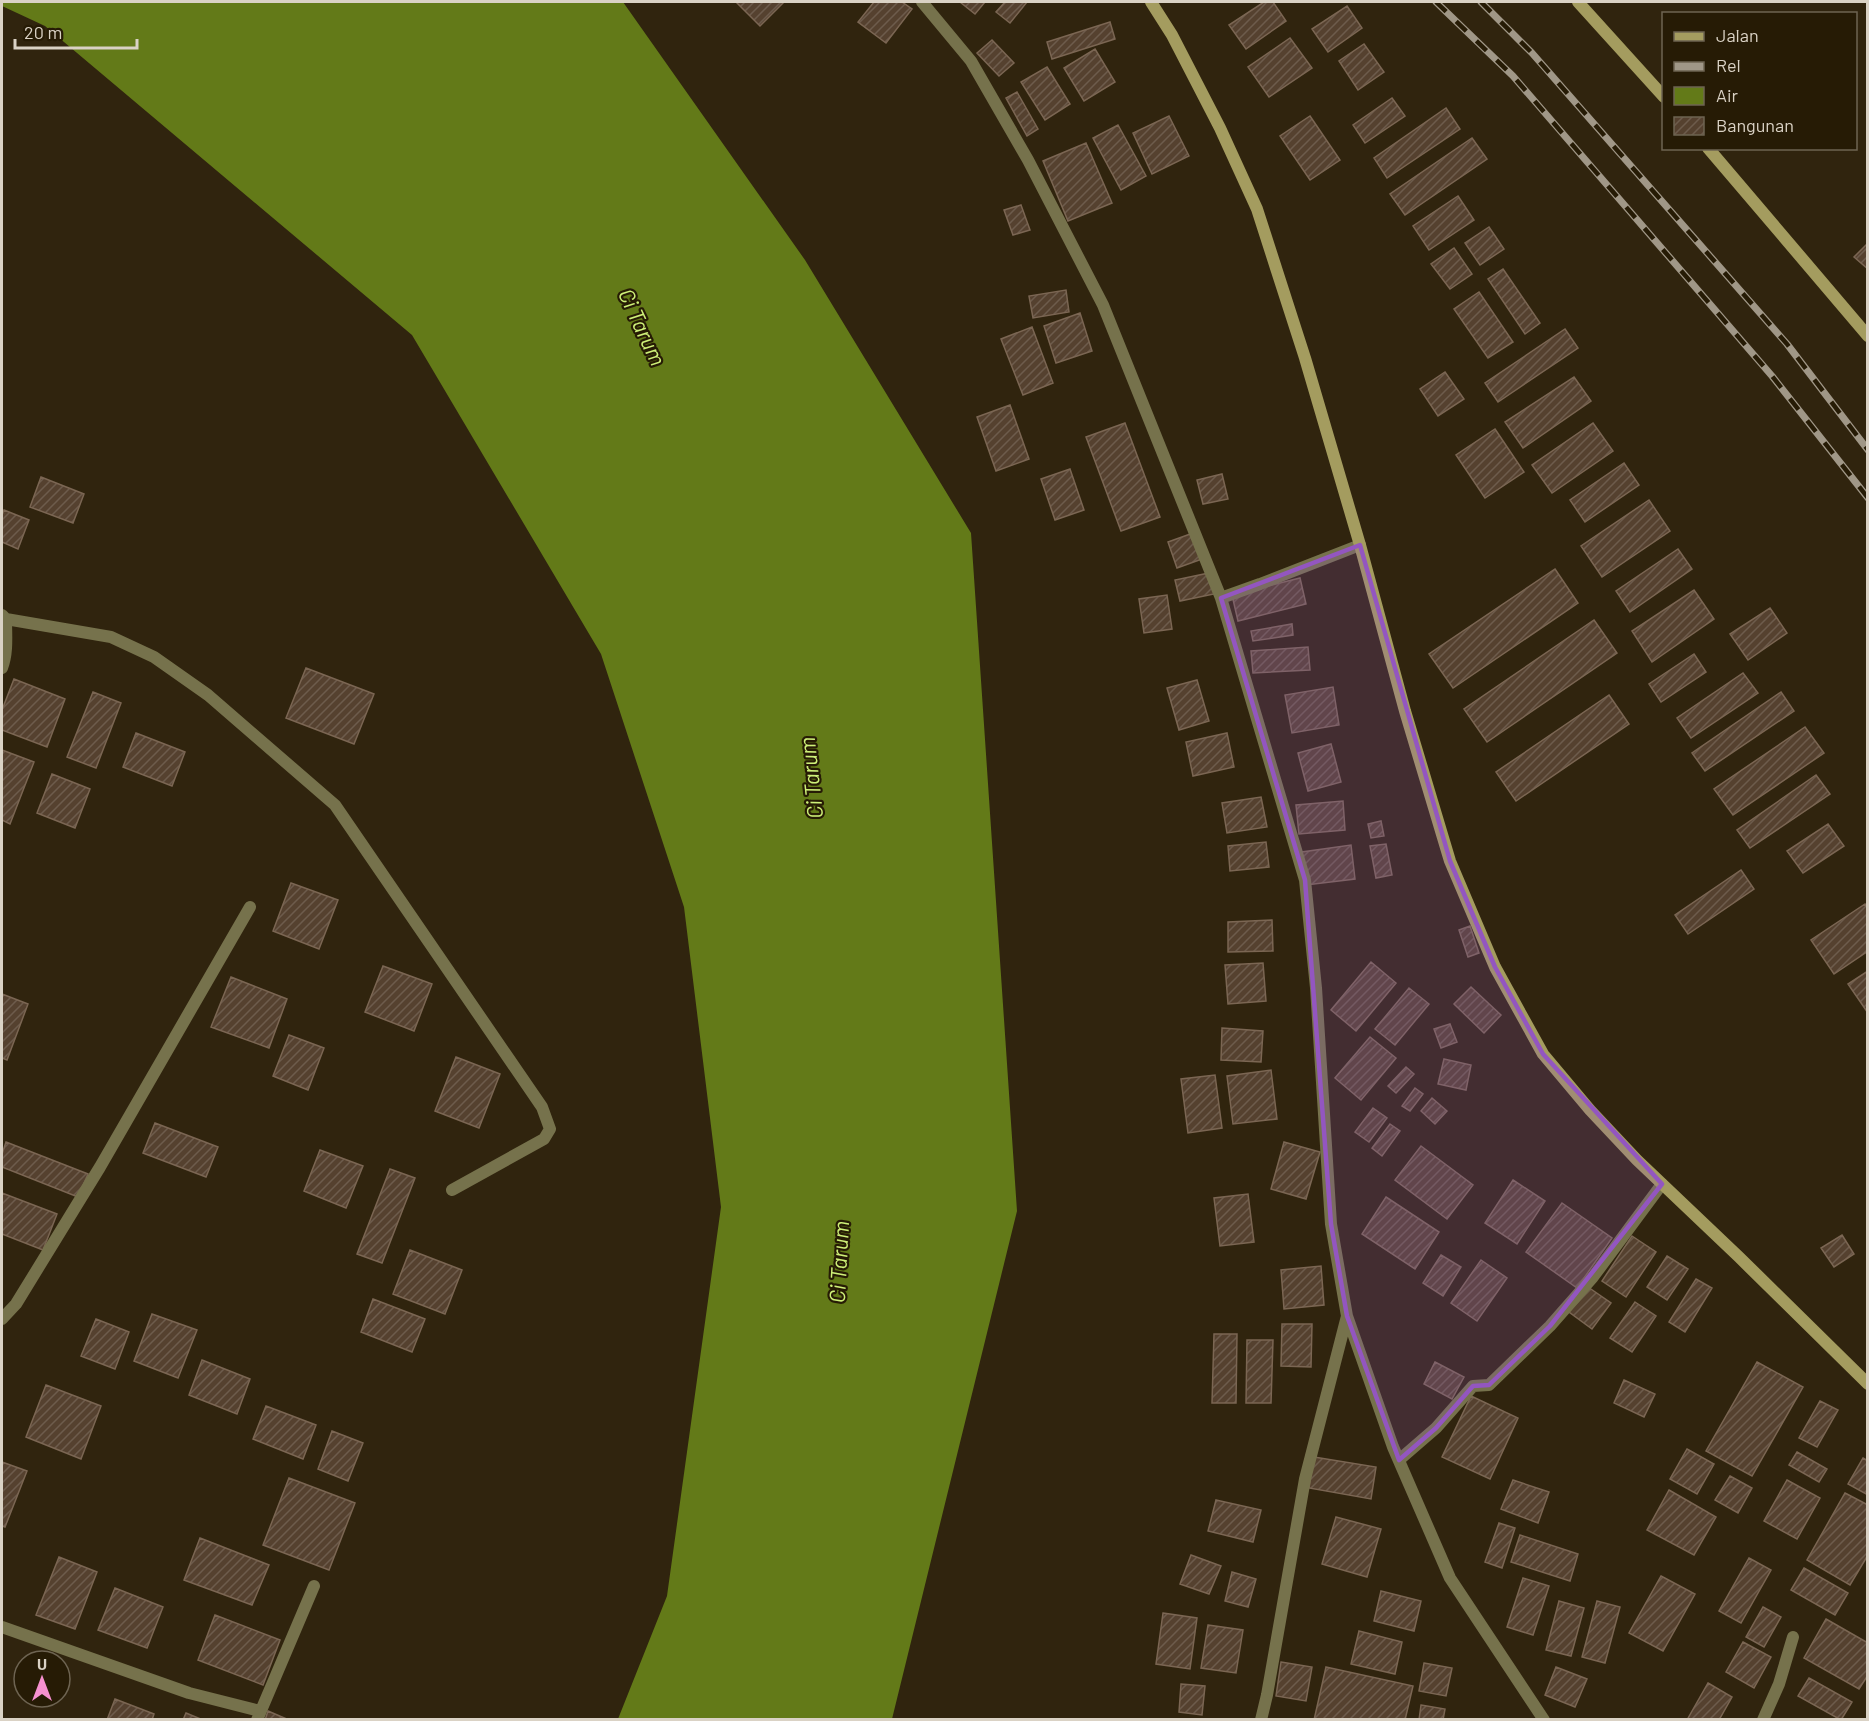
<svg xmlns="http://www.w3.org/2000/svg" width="1869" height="1721" viewBox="0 0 1869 1721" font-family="Barlow,sans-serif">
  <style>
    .water { fill: #637a18 }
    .building { fill: url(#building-hatch); stroke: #7b6653; stroke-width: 1.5 }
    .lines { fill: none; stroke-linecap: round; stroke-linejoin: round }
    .minor { stroke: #76724c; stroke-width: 12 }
    .secondary { stroke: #a49c5f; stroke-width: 12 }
    .rail-casing { stroke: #a09787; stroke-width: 7 }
    .rail { stroke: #261b05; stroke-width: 4.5; stroke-dasharray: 14; stroke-linecap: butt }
    .marked { fill: #9356c0; fill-opacity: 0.2; stroke: #9356c0; stroke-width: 4.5; stroke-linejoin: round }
    .labels { text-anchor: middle; stroke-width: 4.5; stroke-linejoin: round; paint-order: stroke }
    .water-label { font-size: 22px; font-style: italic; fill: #cff179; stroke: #261b05 }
  </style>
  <defs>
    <pattern id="building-hatch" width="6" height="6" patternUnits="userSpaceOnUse" patternTransform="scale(1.5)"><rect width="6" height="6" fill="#55412f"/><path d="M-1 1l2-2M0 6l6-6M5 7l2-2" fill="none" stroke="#6d5c4c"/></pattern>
  </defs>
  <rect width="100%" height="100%" fill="#30240e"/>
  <path class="water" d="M2,2H623L805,260L971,533L1017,1211L892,1719H618L667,1596L721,1207L684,907L601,654L412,335L45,26L2,6Z"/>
  <path class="building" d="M736,2H784L760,26Z
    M874,2H902L912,9L886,43L858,22Z
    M960,2H985L975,14Z
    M1005,2H1027L1010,23L996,12Z
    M1264,2H1273L1286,21L1246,49L1229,25Z
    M1347,6L1362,28L1328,52L1312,29Z
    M1110,22L1115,39L1052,59L1047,42Z
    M1290,38L1312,68L1269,97L1248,67Z
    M992,40L1014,63L999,76L977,53Z
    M1364,44L1384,72L1358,90L1339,61Z
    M1095,49L1115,82L1084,101L1064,68Z
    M1047,67L1070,104L1045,120L1021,82Z
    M1017,92L1038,129L1027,136L1006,98Z
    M1392,98L1405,116L1365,143L1353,125Z
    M1446,108L1460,129L1387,178L1374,158Z
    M1169,116L1189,156L1152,174L1133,133Z
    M1310,116L1340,160L1310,180L1280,136Z
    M1118,125L1146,176L1121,190L1093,138Z
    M1472,138L1487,159L1405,215L1390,194Z
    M1086,143L1112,203L1068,221L1043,161Z
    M1458,196L1474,220L1429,250L1413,226Z
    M1021,205L1030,230L1013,235L1004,210Z
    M1489,227L1504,249L1480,265L1465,243Z
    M1868,243V269L1854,257Z
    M1454,248L1472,274L1450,289L1431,264Z
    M1503,269L1540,323L1525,334L1488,279Z
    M1066,290L1069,312L1033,318L1029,296Z
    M1479,292L1513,342L1488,358L1454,309Z
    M1080,313L1092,351L1056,363L1044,326Z
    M1032,327L1053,383L1023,395L1001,339Z
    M1565,329L1578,348L1498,402L1485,383Z
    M1445,372L1464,399L1438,416L1420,389Z
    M1574,377L1591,401L1523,448L1505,422Z
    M1010,405L1029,459L996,471L977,417Z
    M1125,423L1160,517L1121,531L1086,437Z
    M1593,423L1613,451L1552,493L1532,465Z
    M1495,429L1524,472L1485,498L1456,455Z
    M1624,463L1639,485L1585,522L1570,500Z
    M1070,469L1084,510L1055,520L1041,479Z
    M1222,474L1228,499L1203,504L1197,480Z
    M41,477L84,494L73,523L30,507Z
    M1649,500L1670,531L1602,577L1581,546Z
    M4,510L29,520L18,549L2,542V515Z
    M1193,533L1202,559L1177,568L1168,542Z
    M1678,549L1692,569L1630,612L1616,591Z
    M1555,569L1578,603L1453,688L1429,654Z
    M1209,573L1214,594L1180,601L1175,580Z
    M1300,578L1306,604L1238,621L1232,595Z
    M1694,590L1714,619L1652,662L1632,631Z
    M1167,595L1172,629L1144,633L1139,599Z
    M1770,608L1787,633L1748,660L1730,634Z
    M1594,620L1617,653L1487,742L1464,709Z
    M1292,624L1293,635L1253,641L1251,631Z
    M1308,647L1310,670L1253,673L1251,651Z
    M1694,654L1706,672L1661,702L1649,684Z
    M306,668L374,694L354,744L286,718Z
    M1743,673L1758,693L1691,738L1677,718Z
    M14,679L65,699L47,747L2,730V710Z
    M1197,680L1209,721L1179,730L1167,688Z
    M1333,687L1339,725L1292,733L1285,695Z
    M93,692L121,703L96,768L67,757Z
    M1781,692L1794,711L1705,771L1692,753Z
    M1609,695L1629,724L1516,801L1496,772Z
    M1805,727L1824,753L1733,815L1714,789Z
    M136,733L185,752L172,786L123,767Z
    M1227,733L1234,767L1193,776L1186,742Z
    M1331,744L1341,782L1308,791L1298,753Z
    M2,750L34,762L10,824L2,820Z
    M52,774L90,789L75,828L37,813Z
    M1816,775L1830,794L1750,848L1737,830Z
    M1261,797L1267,827L1227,833L1222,803Z
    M1343,801L1345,830L1299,834L1296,805Z
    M1381,821L1384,836L1371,838L1368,824Z
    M1828,824L1844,846L1803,873L1787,851Z
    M1266,842L1269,867L1230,871L1228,846Z
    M1386,844L1392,875L1376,878L1370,846Z
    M1351,845L1355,879L1306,885L1302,852Z
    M1741,870L1754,889L1688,934L1675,915Z
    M291,883L338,900L319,949L273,931Z
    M1865,904L1868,909V951L1834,974L1811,940Z
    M1272,920L1273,951L1228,952V922Z
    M1470,926L1479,953L1468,957L1459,930Z
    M1371,962L1396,983L1356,1031L1331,1010Z
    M1263,963L1266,1001L1228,1004L1225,965Z
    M383,966L432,984L414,1031L365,1012Z
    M1868,971V1013L1848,984Z
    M231,977L287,999L269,1048L211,1027Z
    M1471,987L1501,1015L1484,1033L1454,1004Z
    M1409,988L1429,1004L1395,1045L1375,1029Z
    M2,994L28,1004L7,1060L2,1058Z
    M1450,1024L1457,1042L1441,1048L1434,1029Z
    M1222,1028L1263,1031L1261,1062L1221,1060Z
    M289,1035L324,1048L308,1090L273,1076Z
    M1370,1037L1396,1058L1361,1100L1335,1078Z
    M456,1057L500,1074L479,1128L435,1111Z
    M1444,1059L1471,1065L1466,1090L1438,1084Z
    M1406,1067L1414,1074L1396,1093L1388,1086Z
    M1271,1070L1277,1119L1233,1124L1227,1076Z
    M1215,1075L1222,1128L1188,1133L1181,1079Z
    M1415,1088L1423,1094L1410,1111L1402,1106Z
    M1432,1098L1447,1111L1435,1124L1421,1111Z
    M1373,1108L1387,1118L1369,1142L1355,1132Z
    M155,1123L218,1147L206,1177L143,1153Z
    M1390,1124L1400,1131L1382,1156L1372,1148Z
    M6,1142L88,1174L78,1197L2,1167V1154Z
    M1284,1142L1320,1152L1306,1199L1271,1189Z
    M1421,1146L1473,1185L1447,1219L1395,1180Z
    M320,1150L363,1166L346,1208L304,1191Z
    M390,1169L415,1178L382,1263L357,1254Z
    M1513,1180L1545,1201L1517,1244L1485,1223Z
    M2,1193L57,1214L43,1250L2,1234Z
    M1248,1194L1254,1242L1220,1246L1214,1198Z
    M1386,1197L1439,1232L1415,1269L1362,1234Z
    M1562,1203L1612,1238L1577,1288L1526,1252Z
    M1842,1235L1854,1254L1834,1267L1821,1248Z
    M1632,1236L1656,1252L1626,1297L1602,1281Z
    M410,1250L462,1270L445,1314L393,1294Z
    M1441,1255L1461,1267L1443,1296L1423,1283Z
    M1667,1256L1688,1269L1667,1300L1647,1287Z
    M1481,1260L1507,1278L1477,1321L1451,1303Z
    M1321,1266L1324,1305L1284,1309L1281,1270Z
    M1696,1279L1712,1288L1685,1332L1669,1322Z
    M1588,1287L1611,1303L1592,1329L1569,1312Z
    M373,1299L425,1319L412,1352L361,1332Z
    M1635,1302L1656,1316L1632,1352L1610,1338Z
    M152,1314L197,1330L178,1378L134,1361Z
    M96,1319L129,1332L115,1369L81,1356Z
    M1282,1324H1312L1311,1367L1281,1366Z
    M1214,1334H1237L1236,1403H1212Z
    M1247,1340H1273L1271,1403H1246Z
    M202,1360L250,1379L237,1414L189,1395Z
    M1435,1362L1464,1377L1452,1399L1424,1384Z
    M1757,1362L1803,1387L1752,1476L1706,1451Z
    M1624,1380L1655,1394L1644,1417L1614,1403Z
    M46,1385L101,1406L81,1459L26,1437Z
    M1471,1396L1518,1418L1490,1479L1442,1457Z
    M1820,1401L1838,1410L1817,1447L1799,1438Z
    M266,1406L316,1425L303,1459L253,1439Z
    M332,1431L363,1443L348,1481L318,1469Z
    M1687,1449L1714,1464L1697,1494L1670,1479Z
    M1797,1452L1827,1469L1819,1482L1789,1465Z
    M1314,1457L1376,1467L1371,1499L1309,1488Z
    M1863,1458L1868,1461V1495L1848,1484Z
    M2,1462L27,1471L5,1527L2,1526Z
    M1730,1476L1752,1488L1738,1513L1715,1500Z
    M289,1478L355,1503L329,1570L263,1545Z
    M1513,1480L1549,1492L1538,1523L1501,1509Z
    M1787,1480L1820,1498L1797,1539L1764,1521Z
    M1669,1490L1716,1517L1694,1555L1647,1530Z
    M1845,1493L1868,1505V1555L1850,1585L1807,1560Z
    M1216,1500L1261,1510L1253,1542L1208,1531Z
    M1336,1517L1381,1529L1367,1577L1322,1564Z
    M1499,1523L1515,1528L1502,1568L1485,1562Z
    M1520,1535L1578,1554L1570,1581L1511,1562Z
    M200,1538L269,1565L252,1605L184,1580Z
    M1191,1555L1221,1566L1209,1594L1180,1584Z
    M59,1557L97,1572L75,1629L36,1615Z
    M1749,1558L1771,1570L1741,1623L1719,1611Z
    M1804,1568L1848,1593L1835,1615L1791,1590Z
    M1232,1572L1256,1579L1248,1607L1225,1601Z
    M1661,1576L1695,1594L1663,1651L1629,1633Z
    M1523,1578L1549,1586L1533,1635L1507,1627Z
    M115,1588L163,1607L147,1648L98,1630Z
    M1381,1591L1421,1601L1414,1631L1374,1621Z
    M1559,1601L1584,1608L1571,1656L1546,1650Z
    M1597,1601L1620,1607L1605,1663L1582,1657Z
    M1763,1607L1781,1617L1764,1647L1746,1637Z
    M1163,1613L1197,1618L1190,1669L1156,1664Z
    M215,1615L280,1640L263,1685L198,1660Z
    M1826,1619L1868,1643V1675L1859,1689L1804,1658Z
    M1208,1625L1243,1630L1236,1673L1201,1668Z
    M1359,1631L1402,1642L1395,1674L1351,1664Z
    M1743,1642L1771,1657L1754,1688L1726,1672Z
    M1281,1662L1312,1667L1306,1701L1276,1696Z
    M1424,1663L1452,1668L1446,1696L1419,1691Z
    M1326,1667L1413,1686L1405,1720H1314Z
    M1556,1667L1587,1679L1575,1707L1545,1695Z
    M1809,1678L1852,1702L1841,1720L1798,1696Z
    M1708,1683L1732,1697L1719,1720H1687Z
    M1181,1684L1205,1686L1202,1715L1179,1712Z
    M115,1699L154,1714L152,1720H107Z
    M1421,1705L1445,1709L1443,1720H1419Z
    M268,1711L289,1720H265Z
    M186,1713L203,1720H183Z"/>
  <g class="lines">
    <path class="minor" d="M922,2L971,61L1028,160L1103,305L1221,598L1305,880L1316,988L1331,1224L1347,1316L1305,1479L1267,1695L1261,1720
      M1221,598L1260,584L1360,545
      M2,615L6,619L111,637L154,657L208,695L335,805L542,1107L550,1129L544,1139L452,1190
      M2,668C8,653 6,634 6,619
      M1347,1316L1393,1447L1450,1578L1544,1720
      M2,1319L16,1304L100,1167L250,907
      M1399,1460L1436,1428L1473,1386L1489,1385L1550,1326L1593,1277L1662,1184
      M2,1627L189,1693L260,1711
      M257,1720L314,1586
      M1763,1720L1779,1684L1793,1637"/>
    <path class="secondary" d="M1151,2L1172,35L1220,128L1257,209L1305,358L1360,545L1405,711L1450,861L1495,967L1543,1054L1590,1110L1637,1160L1739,1257L1868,1384
      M1578,2L1664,97
      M1708,148L1868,336"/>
    <g class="rail-casing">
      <path id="rail" d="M1436,2L1513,76L1772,376L1868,498
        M1481,2L1532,53L1787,344L1868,450"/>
    </g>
    <use href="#rail" class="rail"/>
  </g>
  <path class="marked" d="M1360,545L1450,861L1495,967L1543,1054L1662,1184L1550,1326L1489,1385L1473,1386L1436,1428L1399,1460L1347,1316L1331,1224L1305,880L1221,598Z"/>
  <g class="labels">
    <g class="water-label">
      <text transform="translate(642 327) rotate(65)" y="8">Ci Tarum</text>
      <text transform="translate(811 778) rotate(-96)" y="8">Ci Tarum</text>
      <text transform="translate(839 1262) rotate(-87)" y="8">Ci Tarum</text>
    </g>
  </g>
  <rect width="1869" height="1721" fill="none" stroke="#dad2c5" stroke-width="6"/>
  <rect x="1662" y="12" width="195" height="138" fill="#261b05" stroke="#6e6452" stroke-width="1.5"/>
  <rect x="1674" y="32" width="30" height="9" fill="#a49c5f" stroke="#6e6452" stroke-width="1.5"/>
  <text x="1716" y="42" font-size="18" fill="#dad2c5">Jalan</text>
  <rect x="1674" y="62" width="30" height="9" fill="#a09787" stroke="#6e6452" stroke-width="1.5"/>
  <text x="1716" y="72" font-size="18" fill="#dad2c5">Rel</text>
  <rect x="1674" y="87" width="30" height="18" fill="#637a18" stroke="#6e6452" stroke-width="1.5"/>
  <text x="1716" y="102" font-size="18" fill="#dad2c5">Air</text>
  <rect x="1674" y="117" width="30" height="18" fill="url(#building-hatch)" stroke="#6e6452" stroke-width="1.5"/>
  <text x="1716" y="132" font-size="18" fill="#dad2c5">Bangunan</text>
  <g transform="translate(42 1679)"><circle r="28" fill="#261b05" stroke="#6e6452" stroke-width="1.5"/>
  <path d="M0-4.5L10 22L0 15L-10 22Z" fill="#f690d0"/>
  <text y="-9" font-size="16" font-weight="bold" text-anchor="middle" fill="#dad2c5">U</text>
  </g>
  <path d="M15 39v9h122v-9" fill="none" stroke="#dad2c5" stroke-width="3"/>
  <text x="24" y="39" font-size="18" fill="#dad2c5" stroke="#261b05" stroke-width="4.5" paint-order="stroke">20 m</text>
</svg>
